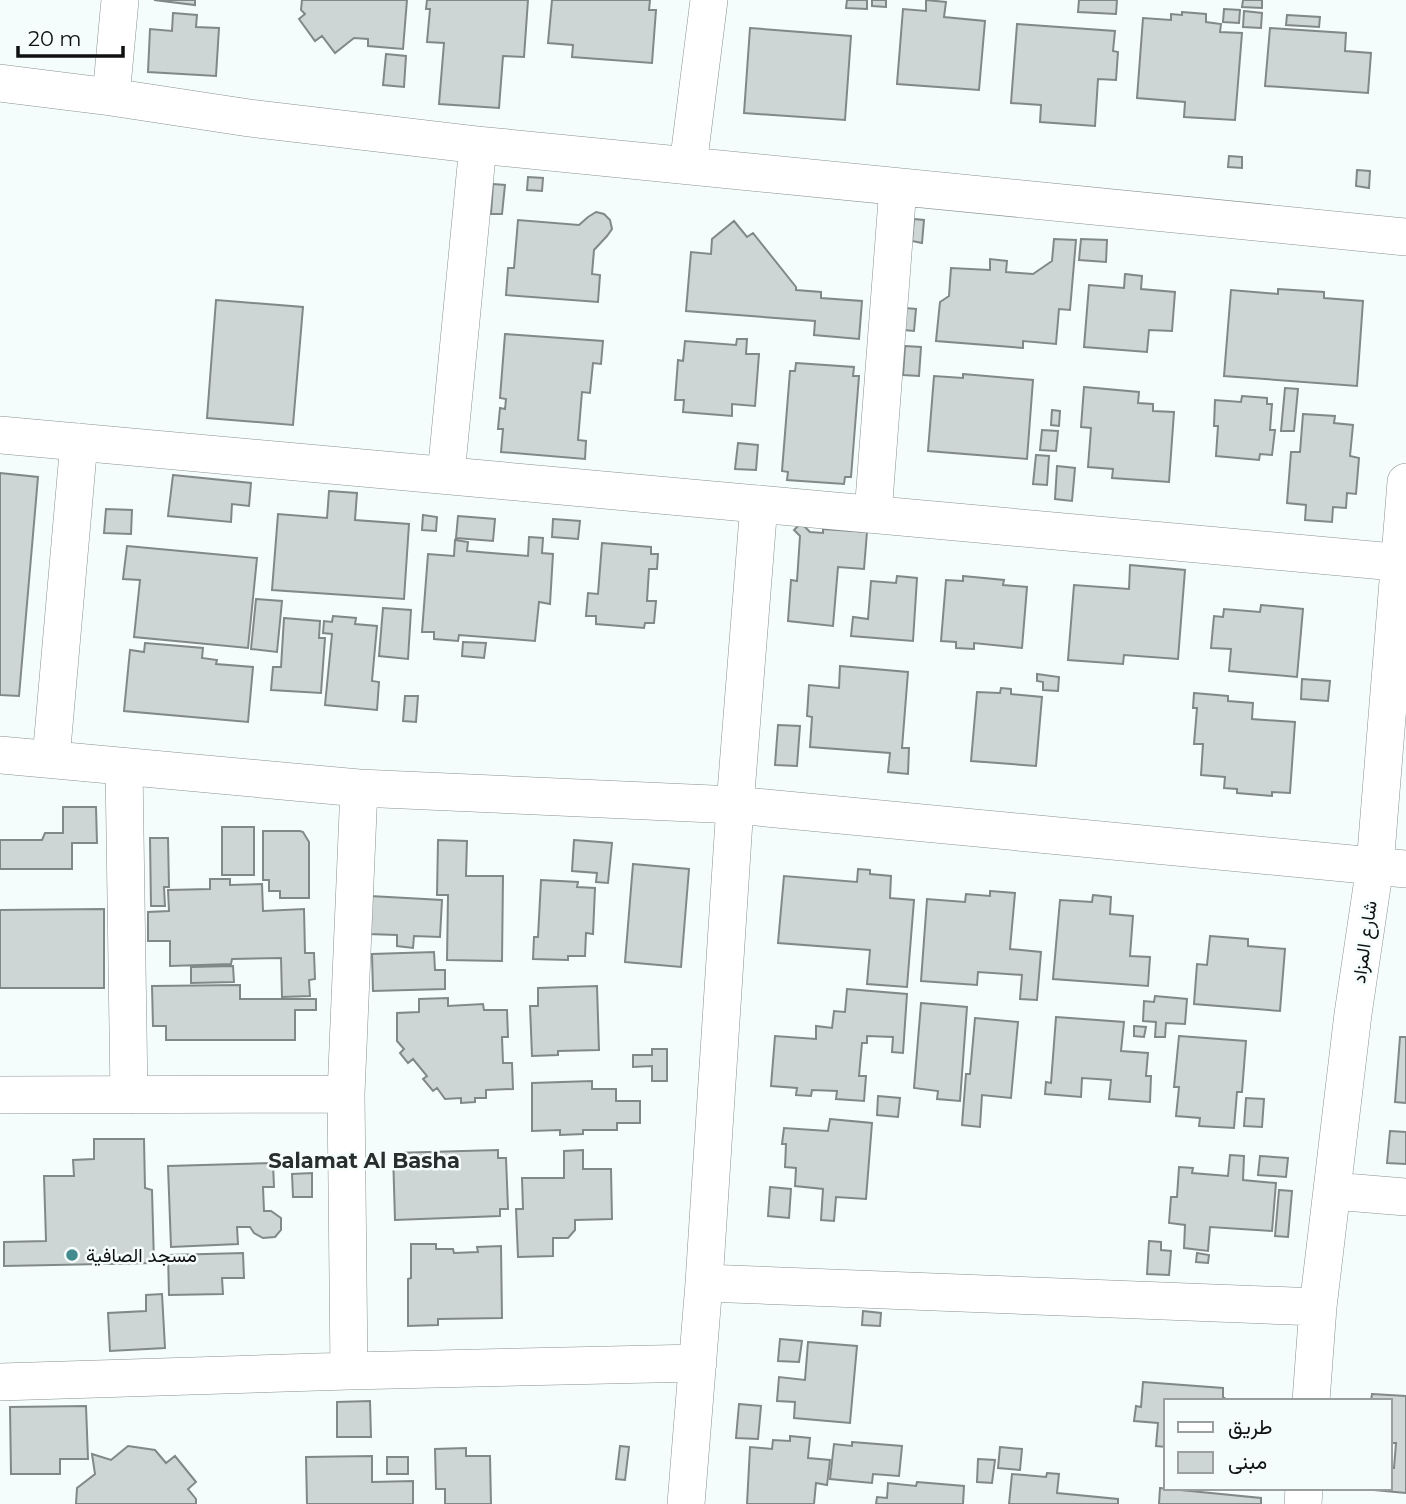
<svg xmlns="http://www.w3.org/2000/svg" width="1406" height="1504" viewBox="0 0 1406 1504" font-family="Montserrat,Vazirmatn,sans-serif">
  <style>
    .building { fill: #ced5d5; stroke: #818888; stroke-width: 2 }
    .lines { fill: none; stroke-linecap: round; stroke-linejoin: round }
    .minor-casing { stroke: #8a9191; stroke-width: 38 }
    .minor { stroke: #fff; stroke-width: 37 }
    .poi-dot { fill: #438b8c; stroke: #f5fcfc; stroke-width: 2.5 }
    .labels { text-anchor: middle; stroke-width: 5; stroke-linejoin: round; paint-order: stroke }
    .street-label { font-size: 19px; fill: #0f1111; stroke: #f5fcfc }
    .poi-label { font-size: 19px; fill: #0f1111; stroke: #f5fcfc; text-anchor: start }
    .neighbourhood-label { font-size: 21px; font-weight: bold; fill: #282d2d; stroke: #f5fcfc }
  </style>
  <rect width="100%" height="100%" fill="#f5fcfc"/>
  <path class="building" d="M154,0H195V5Z
    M302,0H407L403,49L368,46V39L354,38L335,53L322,36L315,41L299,19L305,14L301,10Z
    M427,0H528L524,57L503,56L499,108L439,104L444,43L427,42L430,9H426Z
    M552,0H650L649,10H656L652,63L572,57L573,45L548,43Z
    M847,0H867V9L846,8Z
    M872,0H886V7L872,6Z
    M926,0L946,2L944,17L985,21L979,90L897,84L903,9L926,11Z
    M1079,0H1117L1116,14L1078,12Z
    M1243,0H1262V8L1242,7Z
    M1224,9L1240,10L1239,23L1223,22Z
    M1244,11L1262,13L1261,28L1243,27Z
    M1182,12L1206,14V22L1221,24L1220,32L1242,33L1235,120L1184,117L1185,102L1137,98L1143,18L1171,20V14L1182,15Z
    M173,13L197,15L196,27L219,28L216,76L148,72L150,29L172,31Z
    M1287,15L1320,17L1319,27L1286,25Z
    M1017,24L1115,31L1113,51L1118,52L1116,80L1098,79L1095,126L1040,122L1041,105L1011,103Z
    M750,28L851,36L845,120L744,113Z
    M1270,28L1346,33L1345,51L1371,53L1368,93L1265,86Z
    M386,54L406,56L404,87L383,85Z
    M1229,156L1242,157V168L1228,167Z
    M1357,170L1370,171L1369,188L1356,186Z
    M528,177L543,178L542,191L527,190Z
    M493,184L505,185L502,214H491Z
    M596,212L604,214L610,220L612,229L607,236L594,250L592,274L600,275L598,302L506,295L508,268H514L518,220L579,225L588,217Z
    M914,219L924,220L922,243L912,241Z
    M734,221L747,237L753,233L796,287V290L821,292V298L862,301L859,339L814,335L815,321L686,311L691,252L711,254L712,239Z
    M1054,239L1076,240L1070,310L1059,309L1056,344L1023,341V348L936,341L940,302L949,296L951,268L990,270V259L1007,261L1006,272L1033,274L1052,261Z
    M1081,239L1107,240L1106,262L1079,260Z
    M1125,274L1142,276L1141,289L1175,292L1172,331L1149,330L1147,352L1084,347L1089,285L1124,288Z
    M1278,289L1324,292V298L1363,301L1357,386L1224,376L1231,290L1278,294Z
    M216,300L303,307L293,425L207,418Z
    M905,308L916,309L914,331L904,330Z
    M505,334L603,341L601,364L593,363L590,393L582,392L578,440L586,441L585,459L501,452L503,429H498L500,408L505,409L506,399L500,398Z
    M737,339H747L746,354H759L755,406L732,404V416L683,412L684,400H675L678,360L683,361L685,341L736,345Z
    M905,346L921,347L919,376L903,375Z
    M796,363L854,367L853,376H859L851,477H845L844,484L787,480L788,472L782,471L790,371H795Z
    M963,374L1033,380L1027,459L928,451L934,376L963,378Z
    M1084,387L1139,392L1138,403L1153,404V411L1174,412L1169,482L1112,478L1113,469L1088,467L1091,428L1081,427Z
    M1285,388L1298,389L1294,431H1281Z
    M1242,396L1267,398V404H1272L1270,430H1275L1272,455L1260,454L1259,460L1216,456L1218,426H1214L1215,400L1241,402Z
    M1052,410L1060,411L1059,426L1051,425Z
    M1303,414L1335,416L1334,423L1353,425L1350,456L1359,458L1356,494L1347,493L1346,508L1333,507L1332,522L1305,520L1306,505L1287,503L1291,452H1300Z
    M1042,430L1058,431L1056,451L1040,450Z
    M738,443L758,445L756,470L735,469Z
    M1036,455L1049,456L1047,485L1033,484Z
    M1057,466L1075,468L1072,501L1055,499Z
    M0,473L38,477L19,696L0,695Z
    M173,475L251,483L249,506L232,504L231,522L168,516Z
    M329,491L357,493L355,520L409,524L404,599L272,590L278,514L327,518Z
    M106,509L132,510L131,534L104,533Z
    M423,515L437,517L436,531L422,530Z
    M458,516L495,519L493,541L456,538Z
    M553,519L580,521L578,539L552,537Z
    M801,523L810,532L823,533V529L867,532L864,569L838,567L833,626L788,621L791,580L797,581L800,536L794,530Z
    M529,537L543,538L542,553L553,554L550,604L539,602L535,641L459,635L458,641L434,639V632H422L428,554L454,556L455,540L468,542L467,551L528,556Z
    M602,543L651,547V554H658L657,569H649L647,601H656L654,623H645L644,628L596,624V616H586L588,593L598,594Z
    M127,546L257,558L248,648L134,637L140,580L123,579Z
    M1130,565L1185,570L1178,659L1124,655L1123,664L1068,660L1074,585L1129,589Z
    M897,576L917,578L913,641L851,636L853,617L868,619L871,581L896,583Z
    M963,576L1004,580L1003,585L1027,587L1022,648L974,643V649L956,648V642L941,641L946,580L963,581Z
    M256,599L282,601L277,652L251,649Z
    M1261,605L1303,609L1297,677L1229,671L1231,649L1211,648L1214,616L1223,617L1224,609L1260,612Z
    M383,608L411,610L408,659L379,656Z
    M333,616L356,618L355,624L377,626L372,681L379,682L377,710L325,705L332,634L323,633L324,621L332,622Z
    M284,618L320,621L319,638H325L321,693L271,690L273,667H281Z
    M463,642L486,643L484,658L462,656Z
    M145,643L203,648L202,658L217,660L216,664L253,667L248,722L124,711L130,650L144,652Z
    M840,666L908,672L902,748H909L908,774L888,772L890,753L810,747L812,717L807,716L809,685L839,688Z
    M1037,674L1059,677L1058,691L1043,690V682L1037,681Z
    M1302,679L1330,681L1328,701L1301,699Z
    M1001,688L1011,689V694L1042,697L1036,766L971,761L977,692L1000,693Z
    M1194,693L1228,696V701L1253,703L1252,719L1295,722L1290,793L1272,792V796L1237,793V789L1224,788L1225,777L1201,775L1203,744H1194L1197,708H1193Z
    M405,696H418L416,722L403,721Z
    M778,725L800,726L797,766L775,765Z
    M63,807H96L97,843H72V869H0V840H42L45,833H63Z
    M222,827H254V875H222Z
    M263,831H300L303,832L309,842V898H280V891H269V880H263Z
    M150,838H168L169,887H164L165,906H151Z
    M438,840L467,841L466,876H503L502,961L447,960L448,895H437Z
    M574,840L612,843L608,883L596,882L597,873L572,871Z
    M633,864L689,869L681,967L625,962Z
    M858,869L870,870V874L891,876L890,898L914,900L907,987L867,984L870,950L778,943L784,876L857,882Z
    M210,879H230V885L262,884L263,911L304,909L305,953H314L315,979L309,980L310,996L282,997L281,958L232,959L231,964L170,966V941H148V912L169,911L168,890L210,889Z
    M541,880L578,882L577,887L595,888L593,934L586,933L585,956H568V960L533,959L534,937H538Z
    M990,891L1015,893L1010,949L1041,952L1037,1000L1020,999L1022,975L978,972L977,985L921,981L927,899L965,902L966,894L990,896Z
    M1093,895L1111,897L1110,914L1133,916L1130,956L1150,957L1148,986L1053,979L1060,900L1092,902Z
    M370,896L442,900L440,937L414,936L413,948L397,946V935L368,934Z
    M104,909V988H0V910Z
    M1210,936L1248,939V946L1285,949L1280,1011L1194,1004L1197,964L1207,965Z
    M434,952L435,970H445V989L373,991L372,954Z
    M233,966L234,982L191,983V967Z
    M240,985V999H316V1010H295V1040H166V1026H153L152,986Z
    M597,986L599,1050L558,1051V1055L532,1056L530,1006H538V988Z
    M847,989L907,994L903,1053L892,1052L893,1037L867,1036V1043H862L859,1076H866L864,1101L836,1099L837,1091L812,1090L811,1096L796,1095L797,1088L771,1086L775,1036L816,1039V1026L832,1028L834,1011L845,1012Z
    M1155,996L1187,999L1185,1024L1166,1023L1165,1037H1155L1156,1022L1143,1021L1144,1001L1154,1002Z
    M448,998V1006L483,1004L484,1010H507L508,1037H502L503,1063H512L513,1089L486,1090V1098H475V1102L461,1103V1098L445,1099L437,1088L433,1091L423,1079L427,1076L413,1059L408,1063L400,1053L404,1049L397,1041V1013L419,1012V999Z
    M921,1003L967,1007L960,1101L937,1099L938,1091L914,1088Z
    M1056,1017L1124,1022L1121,1051L1148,1053L1146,1076H1151L1150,1102L1109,1099L1111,1080L1082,1078L1081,1097L1045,1094L1046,1082L1051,1083Z
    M975,1018L1018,1022L1011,1098L982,1095L980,1127L962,1125L966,1074H970Z
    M1134,1026L1146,1027L1144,1037L1134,1036Z
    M1179,1036L1246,1041L1242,1092H1237L1234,1128L1199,1126L1200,1118L1176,1116L1179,1087H1174Z
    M1400,1037H1406V1103L1395,1102Z
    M652,1049H667V1081H652V1066L633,1067V1055H652Z
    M592,1081V1089H616V1101H640V1123H617V1130H583V1134L560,1135V1130L532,1131V1083Z
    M878,1096L900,1098L898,1117L877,1115Z
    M1246,1098L1264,1099L1262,1127L1244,1126Z
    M830,1119L872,1123L866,1199L836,1197L834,1221L821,1220L823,1189L795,1186L796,1168L785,1167L786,1144H782L784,1128L828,1131Z
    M1390,1131L1406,1132V1164L1387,1163Z
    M94,1139H144L145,1188L152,1190L154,1263L4,1266V1242L46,1241L44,1176H74L73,1160L94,1159Z
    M498,1150V1158H506L508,1209H500V1216L395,1220L393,1153Z
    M583,1150V1169H611L612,1219L575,1220V1230L568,1238H553V1256L518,1257L516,1209H523L522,1178H564V1151Z
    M1230,1155L1244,1156L1243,1180L1276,1183L1272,1231L1210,1227L1208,1251L1184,1248L1185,1225L1169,1223L1171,1197H1177L1179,1167L1193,1168L1192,1173L1228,1176Z
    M1260,1156L1288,1158L1286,1177L1258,1175Z
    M273,1163L274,1187H263L264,1211H271L281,1218V1230L275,1237L263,1238L254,1233L250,1227H237L238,1244L171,1247L168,1166Z
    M312,1173V1197H293L292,1174Z
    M770,1187L791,1189L789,1218L768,1216Z
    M1279,1190L1292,1191L1288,1237L1275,1236Z
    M1149,1241L1161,1242V1250L1171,1251L1169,1275L1147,1274Z
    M411,1244H436V1249H453L454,1253L478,1252L477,1247L501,1246L502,1318L438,1319V1325L408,1326V1279L411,1278Z
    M243,1253L244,1278H222L223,1294L169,1295L168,1255Z
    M1197,1253L1209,1255L1208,1263L1196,1262Z
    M162,1294L165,1348L110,1351L108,1313L146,1311V1295Z
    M863,1311L881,1313L880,1326L862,1325Z
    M780,1339L802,1341L799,1362L778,1361Z
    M808,1342L857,1346L850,1423L794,1418L795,1402L777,1401L779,1377L805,1380Z
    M1143,1382L1223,1388V1397L1229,1401H1166V1447L1156,1446L1158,1423L1134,1421L1136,1406L1141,1407Z
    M1372,1394L1406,1396V1493L1363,1489L1390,1488V1468H1394L1396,1443H1390V1401H1371Z
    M370,1401L371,1437H337V1402Z
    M739,1404L761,1406L758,1439L736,1438Z
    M86,1406L88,1459H60V1474H11L10,1407Z
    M790,1436L810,1438L808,1458L830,1460L827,1485L816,1483L814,1504H747L750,1447L772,1449L773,1440L790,1441Z
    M852,1442L902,1446L899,1476L873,1474L872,1483L830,1479L834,1444L852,1446Z
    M128,1446L155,1450L166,1463L175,1456L196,1482L188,1489L196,1499V1504H76L77,1488L95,1474L92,1454L111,1460Z
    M620,1446L629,1447L625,1480L616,1479Z
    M1000,1447L1022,1449L1020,1470L998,1468Z
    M466,1448V1456H490L491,1504H445V1489H436L435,1449Z
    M372,1456V1482L413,1481V1504H307L306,1457Z
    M387,1457H408V1474H387Z
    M978,1459L995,1460L992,1483L977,1482Z
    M1047,1473L1059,1474L1057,1493L1118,1499V1504H1009L1012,1474L1046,1477Z
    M917,1482L964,1486L963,1504H876L877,1497L887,1498L888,1483L916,1486Z
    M1160,1488L1261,1498V1504H1159Z"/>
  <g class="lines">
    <g class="minor-casing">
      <path id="minor" d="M0,83L111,97L249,118L478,145L1406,237
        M111,97L120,0
        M688,166L709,0
        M0,435L1406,563
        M446,475L478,145
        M873,514L898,187
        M0,755L359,788L735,805L1406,869
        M51,759L79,442
        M124,767L129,1095
        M0,1095L346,1094
        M1333,1191L1406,1197
        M704,1283L1318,1307
        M349,1371L346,1094L359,788
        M0,1382L349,1371L698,1363
        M1311,1401L1318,1307L1353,1014L1375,866L1406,482
        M686,1504L704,1283L735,805L759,504
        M1303,1504L1304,1488"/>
    </g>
    <use href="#minor" class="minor"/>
  </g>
  <circle class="poi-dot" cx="72" cy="1255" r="7"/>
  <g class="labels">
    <g class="street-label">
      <text transform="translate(1364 942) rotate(-82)" y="7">شارع المزاد</text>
    </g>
    <g class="poi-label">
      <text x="86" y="1262">مسجد الصافية</text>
    </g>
    <g class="neighbourhood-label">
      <text x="364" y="1168">Salamat Al Basha</text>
    </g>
  </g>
  <rect x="1164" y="1399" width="228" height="91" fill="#f5fcfc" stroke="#999e9e" stroke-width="2"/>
  <rect x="1178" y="1422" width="35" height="10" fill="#ffffff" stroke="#999e9e" stroke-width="2"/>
  <text x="1228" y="1434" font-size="21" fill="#0f1111">طريق</text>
  <rect x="1178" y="1452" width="35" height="21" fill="#ced5d5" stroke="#999e9e" stroke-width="2"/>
  <text x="1228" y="1469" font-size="21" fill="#0f1111">مبنى</text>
  <path d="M18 46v10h105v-10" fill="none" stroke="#0f1111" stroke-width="3.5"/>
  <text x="28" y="46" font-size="21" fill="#0f1111" stroke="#f5fcfc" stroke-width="5" paint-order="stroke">20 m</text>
</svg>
